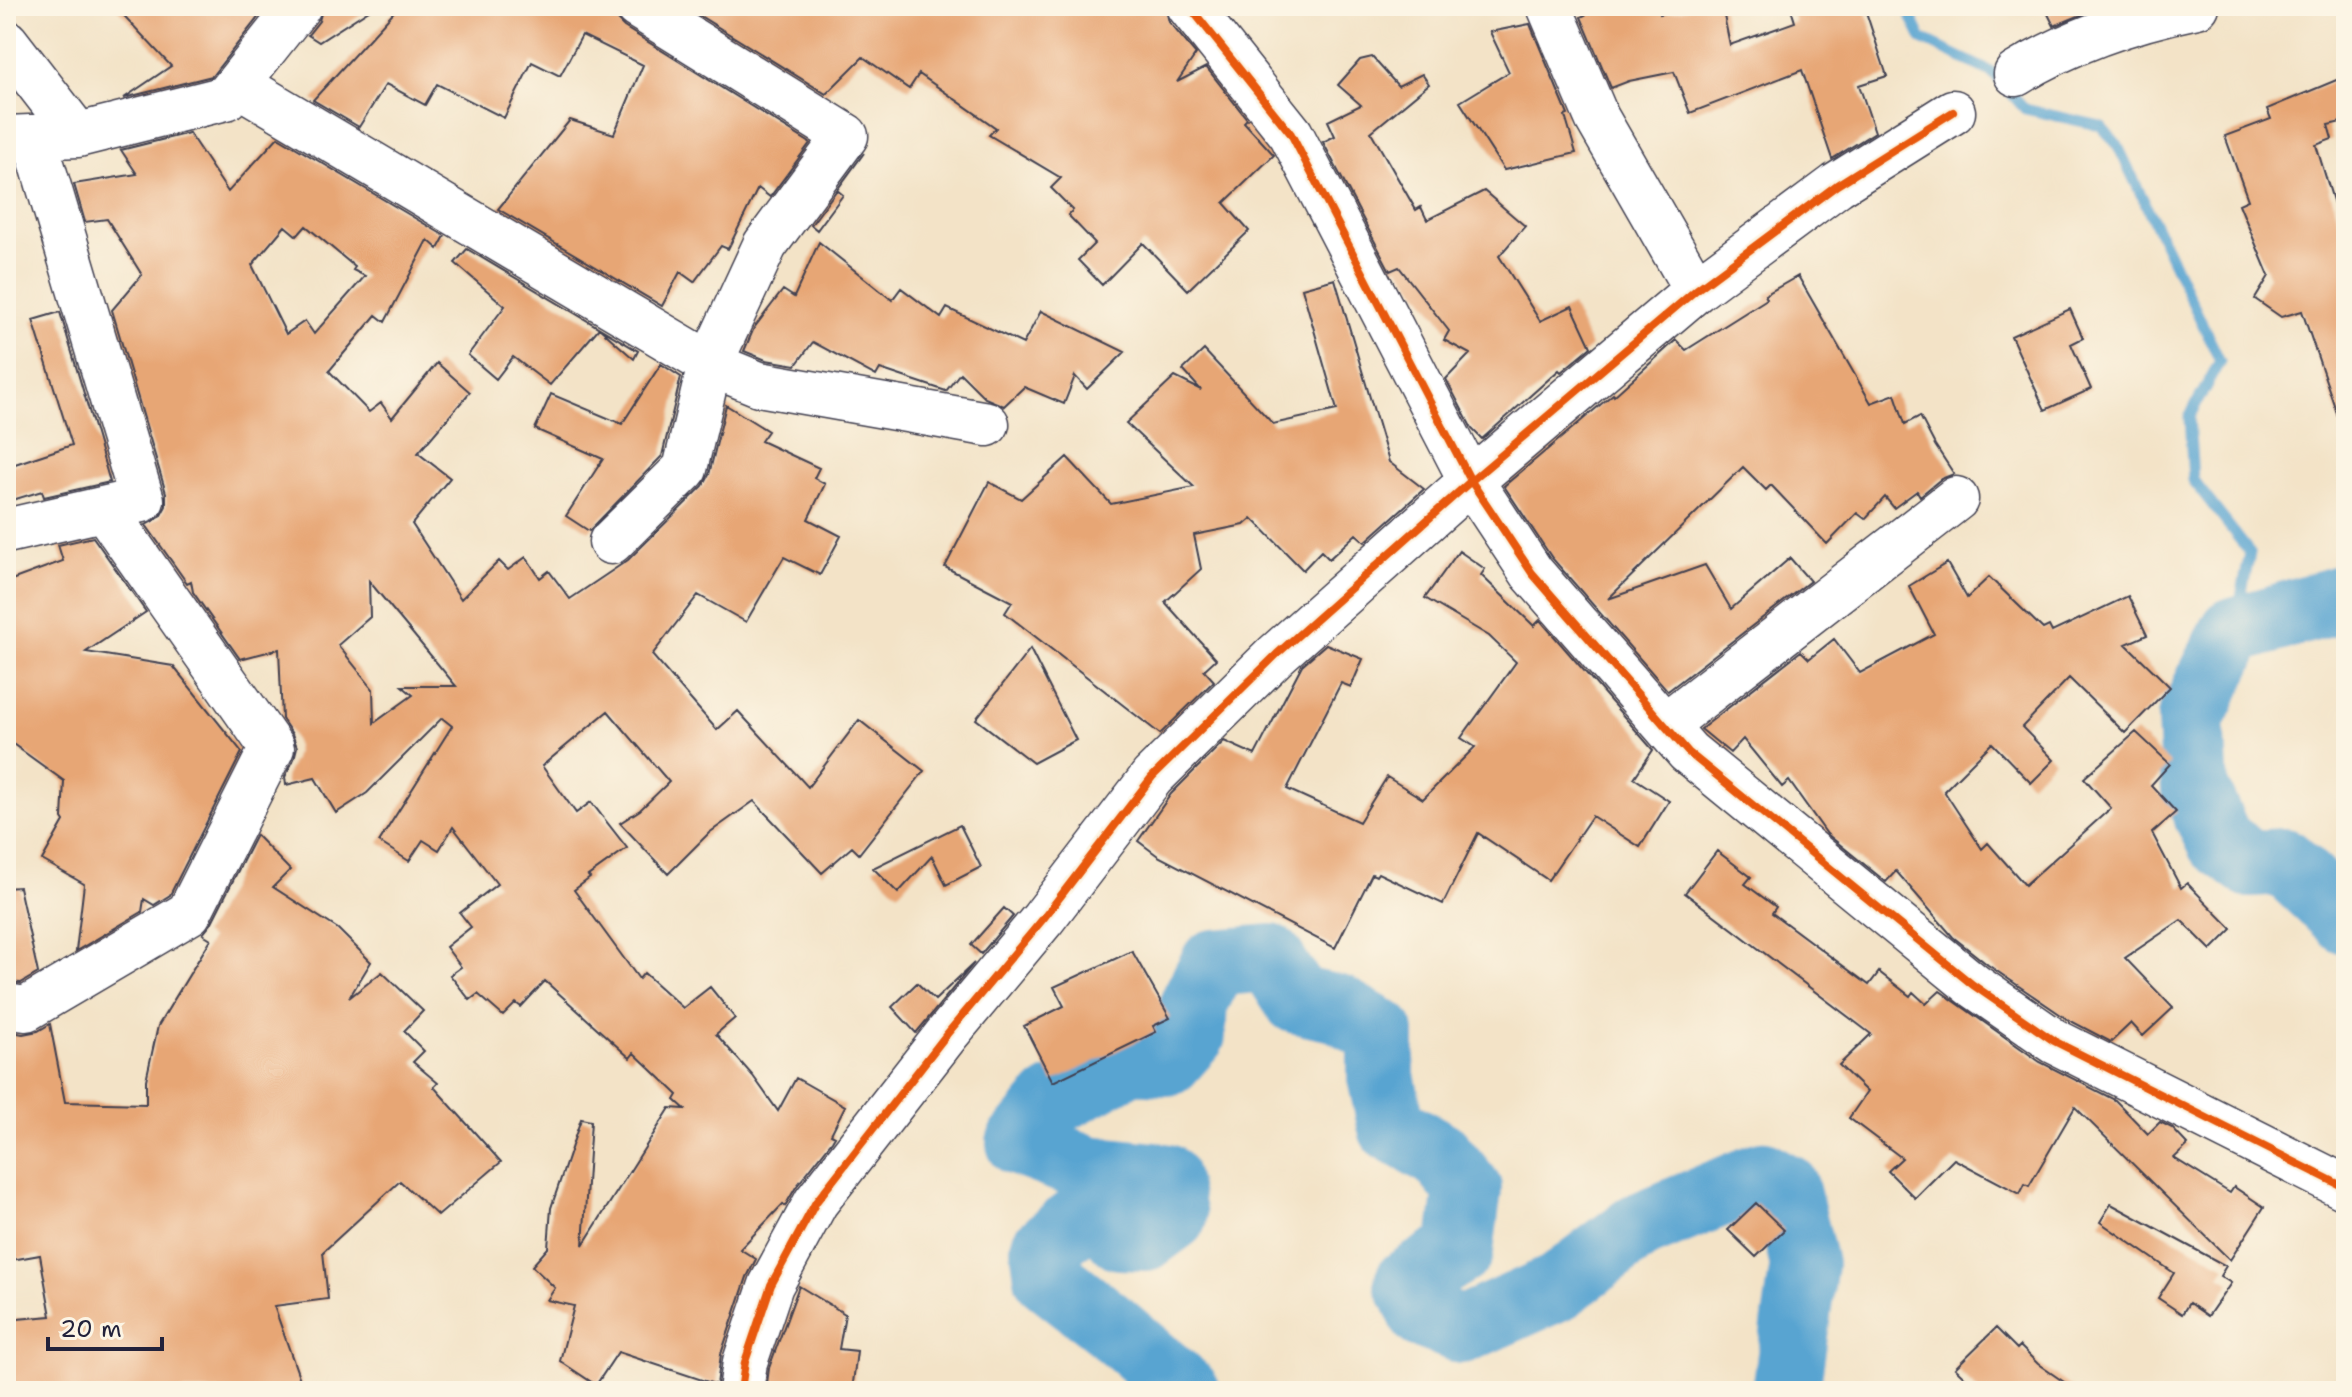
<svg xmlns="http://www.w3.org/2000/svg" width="2352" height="1397" viewBox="0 0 2352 1397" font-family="'Shantell Sans',sans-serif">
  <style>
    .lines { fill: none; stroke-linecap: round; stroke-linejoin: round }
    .stream { stroke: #58a4d1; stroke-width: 11 }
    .river { stroke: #58a4d1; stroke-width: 68 }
    .building { fill: #e7a675; fill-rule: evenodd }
    .minor-casing { stroke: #413f50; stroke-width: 47 }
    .minor { stroke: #fff; stroke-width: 44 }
    .cycleway-casing { stroke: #fcf5e5; stroke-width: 13 }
    .cycleway { stroke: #e8590c; stroke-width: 8 }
  </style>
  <rect width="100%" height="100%" fill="#fcf5e5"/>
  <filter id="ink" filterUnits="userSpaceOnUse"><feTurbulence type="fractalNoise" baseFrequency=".0125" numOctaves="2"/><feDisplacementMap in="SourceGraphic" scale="16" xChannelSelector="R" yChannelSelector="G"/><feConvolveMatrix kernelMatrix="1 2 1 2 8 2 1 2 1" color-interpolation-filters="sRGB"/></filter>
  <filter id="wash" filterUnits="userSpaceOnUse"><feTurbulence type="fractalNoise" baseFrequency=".006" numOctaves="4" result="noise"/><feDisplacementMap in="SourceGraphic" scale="32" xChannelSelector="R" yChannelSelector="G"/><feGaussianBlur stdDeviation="1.8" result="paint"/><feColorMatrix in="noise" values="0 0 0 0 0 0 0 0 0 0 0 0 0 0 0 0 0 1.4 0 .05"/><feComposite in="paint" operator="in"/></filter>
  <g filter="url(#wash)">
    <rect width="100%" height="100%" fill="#f3e3c7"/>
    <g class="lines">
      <path class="stream" d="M1906,6L1922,39L1993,73L2025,109L2101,126L2117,144L2220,361L2189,417L2193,480L2250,553L2234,631"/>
      <path class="river" d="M2346,597L2234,631L2191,719L2195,789L2220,842L2251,864L2284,862L2346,920
        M1186,1391L1113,1328L1048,1277L1044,1248L1073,1224L1101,1214L1120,1236L1146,1237L1173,1217L1164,1177L1089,1169L1020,1143L1053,1103L1131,1060L1168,1062L1192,1035L1194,1003L1214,963L1270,958L1297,1000L1339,1009L1381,1033V1077L1392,1128L1440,1155L1468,1189L1460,1250L1408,1282L1423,1315L1462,1330L1558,1287L1638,1227L1763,1175L1785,1187L1804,1264L1786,1391"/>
    </g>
    <g id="blocks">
      <path class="building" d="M115,6H267L212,76L124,98L171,66Z
        M323,6H375L319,42L308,35L319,21Z
        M399,6H612L615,18L624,27L810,143L770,197L758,188L728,249L721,246L694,282L680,272L662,306L498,209L570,120L614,134L643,65L582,35L560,76L532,62L504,118L437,84L425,105L386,84L359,127L313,100Z
        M684,6H1165L1169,22L1196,54L1177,82L1206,67L1247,119L1244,122L1274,155L1224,203L1249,231L1188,290L1143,243L1102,285L1078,260L1095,243L1068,215L1073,210L1051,188L1061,178L989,135L996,128L919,74L909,89L863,57L826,94Z
        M1602,6H1658L1660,14L1701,6H1722L1730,45L1795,22L1790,6H1864L1887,76L1859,85L1875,132L1832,159L1802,70L1690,113L1674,72L1629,81L1611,88L1581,17Z
        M2066,6H2103L2054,26L2048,14Z
        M1530,24L1568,115L1565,116L1576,153L1504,170L1460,102L1509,72L1490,32Z
        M1372,57L1398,86L1422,74L1429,84L1371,132L1416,210L1421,207L1427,220L1484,191L1525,226L1499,256L1540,321L1572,306L1591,347L1561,372L1559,370L1482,439L1472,429L1446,379L1470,354L1444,340L1449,331L1399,267L1390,271L1323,142L1335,136L1328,121L1361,105L1338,85L1360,60Z
        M2346,76V121L2328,125L2332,139L2316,145L2346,243V424L2341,425L2302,311L2281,317L2255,299L2269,276L2239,204L2248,200L2225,136L2271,119L2267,109Z
        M189,133L228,192L278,137L445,236L438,249L428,240L385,322L376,315L329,371L369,412L381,403L392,418L437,363L470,392L418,453L450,478L412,524L461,599L499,561L508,570L526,557L540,578L549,571L570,599L628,560L703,486L709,475L726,405L768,431L761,441L819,468L814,478L825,484L808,519L841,536L820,575L784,557L746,622L698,595L652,655L717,730L738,711L808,787L859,720L924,771L859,854L852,847L822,873L754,801L709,833L668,874L620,823L640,810L669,782L608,711L542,766L576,813L591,802L627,848L588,876L590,878L574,890L639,979L644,973L683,1008L710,987L735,1018L716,1034L753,1076L778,1111L796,1078L845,1106L831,1134L835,1136L832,1141L796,1187L785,1206L783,1204L740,1249L756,1259L747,1277L721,1354L717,1385L618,1352L596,1385L560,1361L574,1306L547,1300L555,1288L532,1266L548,1248L551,1208L581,1119L591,1121L583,1245L670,1108L685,1109L675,1100L678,1095L634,1053L630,1058L545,981L521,1007L516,1003L503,1016L478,994L470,1000L450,975L461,967L446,947L471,927L460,913L497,884L453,827L439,850L423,840L409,861L379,842L452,726L442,718L367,793L336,813L315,778L286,785L285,777L294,759L297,747L292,734L282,719L279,649L240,659L193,592L191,581L187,583L146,525L160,517L166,506V493L112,310L142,275L107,219L85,222L74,184L137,174L121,150ZM285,226L297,236L306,226L355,267L353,270L365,276L314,334L305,321L286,334L252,265ZM369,581L456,686H402L413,695L374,723L373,689L338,645L370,617Z
        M864,153L837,190L843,195L817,230L811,225Z
        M819,242L892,300L901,288L941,318L947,308L1023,344L1041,311L1125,352L1087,389L1075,376L1064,404L1024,387L1004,406L985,398L960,373L946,391L880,369L876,376L813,342L796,365L766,360L744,351L754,328L783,290L794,297Z
        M467,249L638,351L634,359L599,328L550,385L513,357L496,379L468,355L505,306L455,263Z
        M1798,276L1871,403L1895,394L1905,424L1920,416L1935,445L1954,474L1941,479L1920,496L1917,491L1894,508L1885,497L1865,519L1857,513L1827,544L1771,485L1766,490L1743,467L1608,599L1705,565L1731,609L1790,558L1810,581L1668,691L1552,558L1504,486L1613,394L1614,396L1676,340L1686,350L1767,299L1765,295Z
        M1335,279L1389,462L1424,489L1365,542L1356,534L1329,559L1321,551L1303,570L1252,518L1244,525L1194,535L1201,569L1165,602L1216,659L1204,670L1214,681L1160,734L1005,613L1012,602L945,567L989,482L1021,499L1067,457L1111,504L1194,487L1126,423L1175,377L1201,390L1183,370L1204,350L1273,424L1337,410L1302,288Z
        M2070,309L2083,338L2071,344L2091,389L2045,410L2011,336Z
        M60,312L110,482L44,497L42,491L6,502V467L72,445L33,320Z
        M661,364L681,377L662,456L589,531L566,516L603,459L535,429L551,394L622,424Z
        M93,537L146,612L86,652L173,666L242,752L170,895L154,905L144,899L142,912L76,951L84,884L42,860L64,821L62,818L64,781L6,739V582L63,561L58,545Z
        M1459,551L1485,569L1481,575L1534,626L1540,620L1653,750L1634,778L1669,801L1640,847L1592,816L1548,880L1478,833L1443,904L1378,873L1376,876L1372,874L1335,948L1158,856L1138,841L1171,794L1224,741L1255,755L1302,665L1326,644L1363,659L1351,687L1341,683L1287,789L1359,822L1387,777L1423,799L1475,747L1461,738L1516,662L1489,636L1425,598Z
        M1947,563L1967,598L1989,577L2043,629L2049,626L2052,632L2128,596L2147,635L2126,644L2170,687L2125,733L2069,678L2022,727L2054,760L2031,783L1992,743L1944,791L1982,849L1988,843L2025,885L2111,808L2084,778L2136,732L2170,764L2151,785L2176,812L2152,833L2181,888L2187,883L2232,929L2211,950L2181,920L2125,958L2173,1008L2143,1036L2131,1023L2111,1042L2067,1019L1988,965L1953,937L1896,871L1886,882L1827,834L1789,781L1782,787L1743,739L1730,753L1701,729L1801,651L1809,659L1834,639L1860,673L1934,634L1909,586Z
        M1030,649L1076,740L1033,763L976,719Z
        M960,825L981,867L946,885L932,856L898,893L873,868Z
        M256,835L290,870L273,887L338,929L371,962L349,998L382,972L423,1011L404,1031L424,1051L413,1062L438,1083L434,1087L501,1162L438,1216L400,1181L323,1252L328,1299L274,1306L304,1391H6V1320L51,1316L40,1255L6,1261V1031L23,1034L38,1031L50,1024L65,1102L146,1104V1080L158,1026L211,939L203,934L211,924Z
        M1717,851L1751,877L1745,884L1776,907L1772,913L1869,985L1879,972L1910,996L1913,992L1926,1004L1940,991L2040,1062L2115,1100L2148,1134L2160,1122L2172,1128L2188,1145L2174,1158L2230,1193L2234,1187L2264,1207L2230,1260L2075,1107L2029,1186L2025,1184L2020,1194L1954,1159L1915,1198L1888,1171L1902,1158L1849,1118L1867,1092L1839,1065L1871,1034L1685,893Z
        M19,887L38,973L21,983L6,982V888Z
        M1004,908L1013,916L981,954L971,945Z
        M1132,951L1170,1018L1153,1026L1156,1032L1053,1082L1024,1026L1064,1006L1054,987Z
        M974,963L916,1033L892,1007L917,983L935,1000Z
        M1756,1203L1784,1230L1756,1257L1728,1230Z
        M2111,1204L2226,1266L2220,1276L2231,1283L2208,1316L2189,1303L2182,1314L2158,1298L2174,1273L2100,1222Z
        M799,1286L845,1314L839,1349L857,1351L852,1391H766L769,1368Z
        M1996,1328L2017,1349L2020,1346L2038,1364L2077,1391H1979L1955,1368Z"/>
    </g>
  </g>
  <g filter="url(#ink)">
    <use href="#blocks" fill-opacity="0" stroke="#413f50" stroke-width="2"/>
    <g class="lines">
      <g class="minor-casing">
        <path id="minor" d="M1189,6L1291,134L1471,481L1532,573L1688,752L1973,985L2054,1041L2346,1188
          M1549,6L1597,118L1696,290
          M6,42L78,135
          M2016,74C2071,40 2134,19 2197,6
          M239,85L710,364L759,384L987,424
          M6,138L78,135L226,98L299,6
          M6,531L142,500L34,137
          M611,542L685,469L710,364L765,245L846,136L637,6
          M1665,725L1956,499
          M6,1006L26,1009L189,913L272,748L104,509
          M741,1391L745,1362L771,1285L816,1202L947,1034L1043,919L1152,777L1277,654L1471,481L1696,290L1837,185L1953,112"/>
      </g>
      <use href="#minor" class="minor"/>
      <g class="cycleway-casing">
        <path id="cycleway" d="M1189,6L1291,134L1471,481L1532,573L1688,752L1973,985L2054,1041L2346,1188
          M741,1391L745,1362L771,1285L816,1202L947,1034L1043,919L1152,777L1277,654L1471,481L1696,290L1837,185L1953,112"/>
      </g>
      <use href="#cycleway" class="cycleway"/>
    </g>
  </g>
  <rect width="2352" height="1397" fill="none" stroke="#fcf5e5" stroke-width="32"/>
  <path d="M48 1337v12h114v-12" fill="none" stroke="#22223b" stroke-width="4"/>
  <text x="60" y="1337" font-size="24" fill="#22223b" stroke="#fcf5e5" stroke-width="6" paint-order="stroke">20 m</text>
</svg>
